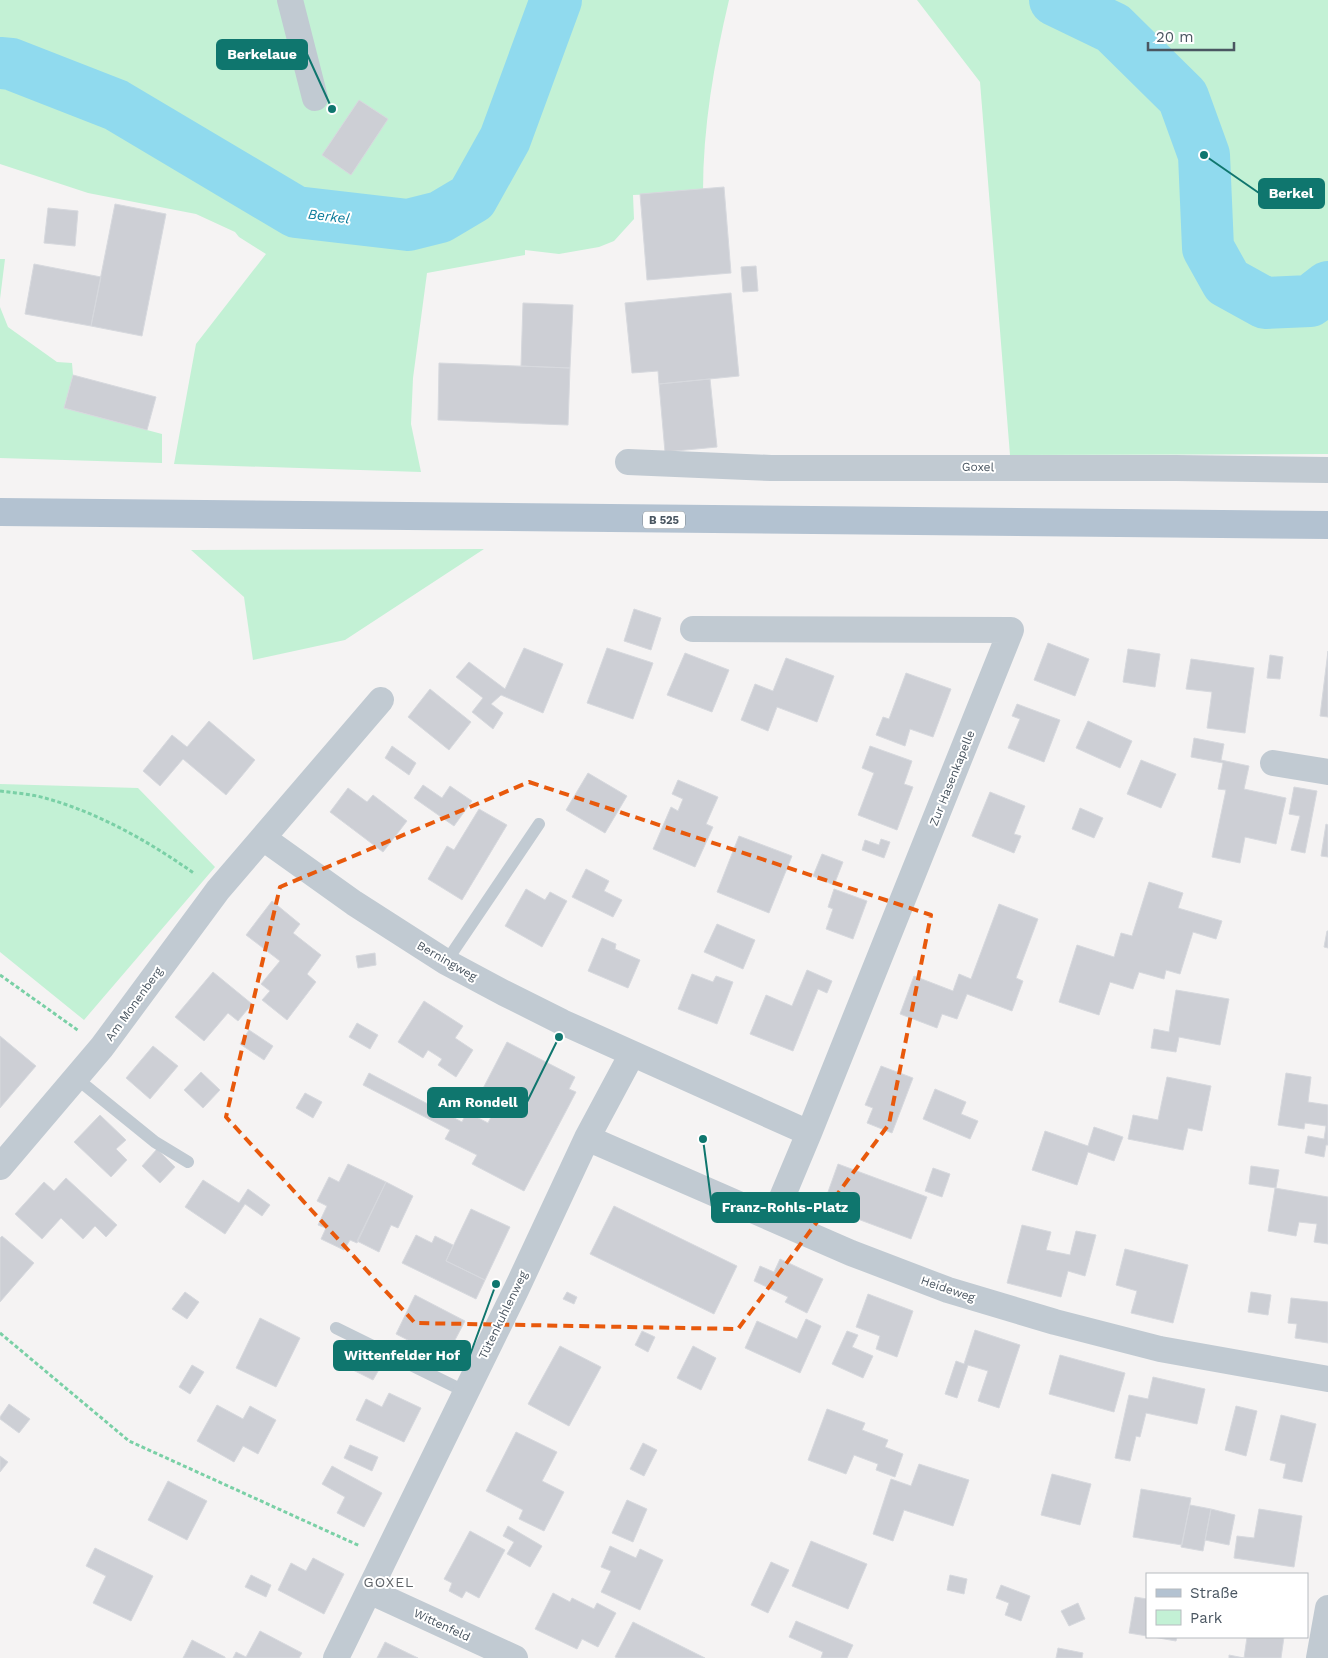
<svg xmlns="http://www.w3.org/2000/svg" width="1328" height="1658" viewBox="0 0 1328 1658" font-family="'Work Sans',sans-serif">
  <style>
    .green { fill: #c3f1d5 }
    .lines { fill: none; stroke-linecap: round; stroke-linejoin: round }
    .river { stroke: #90daee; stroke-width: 52 }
    .building { fill: #cdcfd5; stroke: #d7d9de }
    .path { stroke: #7ad0a6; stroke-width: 3; stroke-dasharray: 4 2.5; stroke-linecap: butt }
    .service { stroke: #c1cad2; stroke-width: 12 }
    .minor { stroke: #c1cad2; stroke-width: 26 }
    .primary { stroke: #b3c2d1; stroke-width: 28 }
    .marked { fill: none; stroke: #e8590c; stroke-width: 4; stroke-dasharray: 10 6; stroke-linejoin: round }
    .labels { text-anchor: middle; stroke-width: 4; stroke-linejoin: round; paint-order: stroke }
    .shield { fill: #fff; stroke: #808990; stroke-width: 1 }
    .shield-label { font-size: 11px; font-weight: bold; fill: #4a5661 }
    .street-label { font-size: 12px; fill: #4a5661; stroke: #fff }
    .water-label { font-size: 14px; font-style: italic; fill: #0c7c9b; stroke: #fff }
    .neighbourhood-label { font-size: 14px; letter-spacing: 1px; fill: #5f6368; stroke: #fff }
    .leader { fill: none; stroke: #0f766e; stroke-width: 2 }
    .callout-dot { fill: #0f766e; stroke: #fff; stroke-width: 2 }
    .callout { fill: #0f766e; stroke: #0f766e; stroke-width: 2 }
    .callout-label { font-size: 14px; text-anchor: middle; font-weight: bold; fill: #fff }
  </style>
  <rect width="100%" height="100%" fill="#f5f3f3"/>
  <path class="green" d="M0,0H729C714,63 703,127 703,192L633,195L634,219L614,241L599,247L559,254L525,250V255L427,273L413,378L411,424L421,472L174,464L196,344L266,254L239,237L235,232L196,214L88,193L0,164Z
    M917,0H1328V454L1010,455L980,82Z
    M0,259H5L0,299Z
    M0,307L8,327L57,362L72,363L73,375L64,408L162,434V463L0,458Z
    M484,549L345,640L253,660L244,597L191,550Z
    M0,784L138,788L215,867L84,1020L0,952Z"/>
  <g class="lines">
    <path class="river" d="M1055,0L1113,28L1183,97L1204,155L1208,248L1227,282L1265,303L1310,301L1328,287
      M0,63L11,64L116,105L296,212L408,225L440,217L472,198L505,139L556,0"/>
  </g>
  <path class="building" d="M359,100L388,119L351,175L322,155Z
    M724,187L731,273L647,280L640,194Z
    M115,204L166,214L142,336L91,326Z
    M48,208L78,211L75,246L44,243Z
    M34,264L101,277L91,326L25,314Z
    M756,266L758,291L743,292L741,267Z
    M731,293L739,376L659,384L658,371L632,373L625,303Z
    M523,303L573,305L570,368L521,366Z
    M439,363L570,368L568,425L438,420Z
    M73,375L156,397L147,430L64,408Z
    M710,379L717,447L665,452L659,384Z
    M634,609L661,618L651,650L624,641Z
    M1048,643L1089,659L1075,696L1034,680Z
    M524,648L563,664L543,713L501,695L491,704L503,713L493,729L472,712L483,698L456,677L469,662L505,689Z
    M607,648L653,663L633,719L587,703Z
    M1128,649L1160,654L1155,687L1123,682Z
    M1328,651V717L1320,716Z
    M685,653L729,670L712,712L667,695Z
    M1270,655L1283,657L1280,679L1267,678Z
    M786,658L834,676L817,722L777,707L768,731L741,720L755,684L773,691Z
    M1191,659L1254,668L1245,733L1207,728L1212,692L1186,689Z
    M906,673L951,689L933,737L910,729L905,746L876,735L883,717L889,719Z
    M430,689L471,722L449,750L408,717Z
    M1017,704L1060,720L1044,762L1008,748L1020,719L1012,716Z
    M209,721L255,760L226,795L183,759L160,786L143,771L172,735L187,747Z
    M1088,721L1132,741L1120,768L1076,748Z
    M1194,738L1224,744L1221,760L1249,766L1244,789L1286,798L1276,844L1245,837L1240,863L1212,857L1226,790L1218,789L1223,763L1191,757Z
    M392,746L416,763L409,775L385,758Z
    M870,746L912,761L904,784L913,787L897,830L858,815L874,773L862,768Z
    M1141,760L1176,774L1161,808L1127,794Z
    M588,773L627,796L605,833L566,810Z
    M678,780L718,797L706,824L713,827L695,867L653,849L671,807L678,811L683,799L672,794Z
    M423,785L442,798L450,786L472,801L454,826L414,798Z
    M1294,787L1317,791L1305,853L1291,850L1300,816L1289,814Z
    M348,788L367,802L373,795L407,821L383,852L330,812Z
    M990,792L1025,806L1014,834L1021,836L1014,853L972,836Z
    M1080,808L1103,818L1094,838L1072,829Z
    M479,809L507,825L462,900L428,879L447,846L454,850Z
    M1326,824L1328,825V857L1321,856Z
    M739,836L792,856L769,913L717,892Z
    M881,839L890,842L884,858L862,850L865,840L879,845Z
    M822,854L843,862L834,885L813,876Z
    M586,869L609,881L604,891L622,900L613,917L572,897Z
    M1149,882L1183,893L1178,908L1222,921L1216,939L1193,932L1180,974L1166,970L1164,979L1139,972L1133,989L1110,982L1099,1015L1059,1002L1077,945L1114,957L1121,933L1132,936Z
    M526,889L545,900L550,892L567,901L542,947L505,926Z
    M834,889L867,901L853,939L826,929L833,909L828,907Z
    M272,901L300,924L293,933L321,955L307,974L316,982L287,1020L262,1000L270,991L261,984L280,961L246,935Z
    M999,904L1038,919L1016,978L1023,981L1012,1011L967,994L957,1019L942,1014L937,1028L900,1014L914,976L953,991L959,974L971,979Z
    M717,924L755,940L743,969L704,952Z
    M1327,931H1328V948L1324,947Z
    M602,938L616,944L615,949L640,960L628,988L588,971Z
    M375,953L376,965L358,968L356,956Z
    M807,970L832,981L827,993L818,989L793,1051L750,1034L766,995L792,1006Z
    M213,972L252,1004L238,1021L228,1013L204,1041L175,1017Z
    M692,974L713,982L716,976L733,982L717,1024L678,1009Z
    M1176,990L1229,999L1220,1045L1179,1037L1176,1052L1151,1048L1154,1029L1169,1032Z
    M424,1001L463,1026L455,1038L473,1050L456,1077L438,1065L442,1059L428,1050L423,1058L398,1042Z
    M357,1023L378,1035L370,1049L349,1037Z
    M249,1030L273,1046L264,1060L240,1044Z
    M0,1036L36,1066L0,1108Z
    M507,1042L575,1077L569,1089L576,1092L524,1191L472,1164L477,1155L445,1139L450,1130L363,1085L369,1073L462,1122L467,1112L488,1123L493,1113L475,1104Z
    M153,1046L178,1066L150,1099L126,1078Z
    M881,1066L913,1078L892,1133L867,1123L873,1108L865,1105Z
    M201,1072L220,1090L203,1108L184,1090Z
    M1286,1073L1311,1077L1308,1102L1328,1105V1145H1326L1324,1157L1305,1153L1308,1136L1324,1139L1326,1126L1305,1123L1304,1129L1278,1125Z
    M1167,1077L1211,1086L1202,1131L1188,1128L1183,1150L1128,1139L1133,1115L1158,1120Z
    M935,1089L966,1102L961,1114L978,1121L970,1139L923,1119Z
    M305,1093L322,1102L313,1118L296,1108Z
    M100,1115L126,1140L116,1149L127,1160L111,1177L74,1142Z
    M1094,1127L1123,1137L1114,1161L1088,1152L1077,1185L1032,1170L1045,1131L1088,1146Z
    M157,1149L175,1167L160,1183L142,1166Z
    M348,1164L386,1182L357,1243L350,1240L344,1250L321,1239L326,1228L318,1225L327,1206L317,1201L329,1177L339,1182Z
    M838,1164L927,1197L911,1239L823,1206Z
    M1251,1166L1279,1170L1276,1188L1249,1184Z
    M933,1168L950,1174L942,1197L925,1191Z
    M66,1178L117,1225L106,1237L95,1226L83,1239L61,1218L42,1239L15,1214L44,1182L54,1191Z
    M203,1180L239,1203L248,1189L270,1205L262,1216L245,1204L225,1234L185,1207Z
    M386,1182L413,1196L398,1228L391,1225L379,1252L357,1241Z
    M1275,1188L1328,1197V1244L1314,1242L1317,1224L1299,1222L1296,1236L1268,1231Z
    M614,1206L737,1266L714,1314L590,1254Z
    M471,1209L510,1227L485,1280L446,1261Z
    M1022,1225L1051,1232L1046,1250L1070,1255L1076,1231L1096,1235L1085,1276L1068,1271L1061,1297L1007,1283Z
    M416,1235L432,1243L435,1236L453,1245L446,1261L485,1280L476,1299L402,1263Z
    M2,1236L34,1263L0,1302V1238Z
    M1125,1249L1188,1265L1173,1323L1131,1313L1137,1291L1116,1285Z
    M780,1259L823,1279L807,1313L785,1302L788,1297L754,1281L760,1266L774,1272Z
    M185,1292L199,1302L187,1319L172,1309Z
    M567,1292L577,1297L574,1304L563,1299Z
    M1251,1292L1271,1295L1268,1315L1248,1312Z
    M868,1294L913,1311L897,1357L876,1349L880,1336L856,1327Z
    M415,1295L465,1321L445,1359L396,1334Z
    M1291,1298L1328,1302V1343L1295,1338L1297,1324L1288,1323Z
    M260,1318L300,1338L276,1387L236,1368Z
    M806,1319L821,1326L800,1373L745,1348L757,1321L797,1339Z
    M975,1330L1020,1345L999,1408L978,1401L988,1371L968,1365L957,1398L945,1394L956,1361L964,1364Z
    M642,1331L655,1337L648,1352L635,1345Z
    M847,1331L858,1335L852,1347L873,1356L863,1378L832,1364Z
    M560,1346L601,1367L569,1426L528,1404Z
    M693,1346L716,1358L701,1390L677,1378Z
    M350,1351L381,1366L373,1380L343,1365Z
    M1060,1355L1125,1373L1114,1412L1049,1394Z
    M192,1365L204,1372L190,1394L179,1387Z
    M1153,1377L1205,1389L1197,1424L1146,1413L1140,1437L1136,1436L1130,1461L1115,1458L1129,1395L1148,1399Z
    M389,1393L421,1408L404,1442L356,1420L366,1399L382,1407Z
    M9,1404L30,1419L19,1433L0,1419V1417Z
    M217,1405L243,1419L250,1406L276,1420L258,1454L243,1446L234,1462L197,1441Z
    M1236,1406L1257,1411L1246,1456L1225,1450Z
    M827,1409L865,1423L862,1430L888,1440L885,1447L903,1454L895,1477L876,1470L878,1464L854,1455L846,1474L808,1460Z
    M1281,1415L1316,1424L1302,1482L1283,1478L1286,1464L1270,1460Z
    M516,1432L557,1452L542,1481L564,1492L544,1531L519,1519L523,1510L486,1491Z
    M643,1443L657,1450L644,1476L630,1469Z
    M350,1445L378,1457L372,1471L344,1458Z
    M0,1456L8,1462L0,1472Z
    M919,1464L969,1480L953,1526L904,1510L893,1541L873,1534L891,1479L911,1486Z
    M332,1466L382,1493L364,1527L337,1513L345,1497L322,1484Z
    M1052,1474L1091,1484L1080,1525L1041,1515Z
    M168,1481L207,1501L187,1540L148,1520Z
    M1141,1489L1191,1498L1182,1545L1133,1537Z
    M627,1500L647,1509L633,1542L612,1533Z
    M1190,1505L1211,1509L1203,1551L1181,1547Z
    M1211,1509L1235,1515L1229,1545L1205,1540Z
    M1259,1509L1302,1516L1294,1567L1234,1558L1237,1536L1254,1538Z
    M508,1526L542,1546L530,1567L507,1554L514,1542L503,1536Z
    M470,1531L505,1550L479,1598L466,1591L462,1598L449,1591L452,1583L444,1579Z
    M811,1541L867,1564L848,1609L792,1586Z
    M610,1546L636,1558L640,1549L663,1560L640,1610L601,1592L611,1571L601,1567Z
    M95,1548L153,1576L131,1621L93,1603L106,1576L86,1566Z
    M313,1558L344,1574L324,1614L278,1590L291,1563L306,1571Z
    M771,1562L789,1570L768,1613L751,1605Z
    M251,1575L271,1585L266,1597L245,1587Z
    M950,1575L967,1579L964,1594L947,1590Z
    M1001,1585L1030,1596L1021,1621L1005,1615L1009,1603L996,1598Z
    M553,1593L570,1602L572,1598L594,1609L597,1603L616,1613L598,1647L582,1639L577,1649L535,1629Z
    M1135,1597L1147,1599V1636L1129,1633Z
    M1078,1603L1085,1619L1069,1626L1061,1611Z
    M796,1621L853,1645L847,1658H821L823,1652L789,1637Z
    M633,1622L705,1658H618L615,1657Z
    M260,1631L302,1653L299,1658H233L236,1652L246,1657Z
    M1153,1637H1177L1176,1641Z
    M1247,1637H1284L1281,1658H1229V1655L1244,1658Z
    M192,1640L225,1657V1658H183Z
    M385,1642L418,1658H377Z
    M1058,1648L1083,1653L1082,1658H1056Z"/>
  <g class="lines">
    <path class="path" d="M0,791C15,793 31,794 45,798C99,813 150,842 195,874
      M0,975L79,1031
      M0,1333L129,1441L360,1546"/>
    <path class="service" d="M446,962L539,824
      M76,1078L155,1142L188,1162
      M336,1328L466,1392"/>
    <path class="minor" d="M290,0L315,98
      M628,462L771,468H1176L1328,470
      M693,629L1011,630L809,1133L773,1219
      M1273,763L1328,772
      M263,838L354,903L446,962L504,993L562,1022L809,1133
      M587,1138L851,1253L948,1290L1055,1322L1160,1349L1328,1379
      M0,1167L102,1047L218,890L381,700
      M369,1591L515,1658
      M336,1658L516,1290L587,1138L632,1054
      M1319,1658L1328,1608"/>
    <path class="primary" d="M0,512L1328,525"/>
  </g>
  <path class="marked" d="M529,782L931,915L889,1124L738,1329L415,1323L226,1117L280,887Z"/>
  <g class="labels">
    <rect class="shield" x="643" y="511.5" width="42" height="17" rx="4"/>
    <g class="shield-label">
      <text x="664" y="524">B 525</text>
    </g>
    <g class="street-label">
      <text transform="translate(978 467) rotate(1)" y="4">Goxel</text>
      <text transform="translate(952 778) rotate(-68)" y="4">Zur Hasenkapelle</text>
      <text transform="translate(447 961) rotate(30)" y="4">Berningweg</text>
      <text transform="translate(134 1004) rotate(-54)" y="4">Am Monenberg</text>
      <text transform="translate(948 1289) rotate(19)" y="4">Heideweg</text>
      <text transform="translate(503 1315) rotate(-64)" y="4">Tütenkuhlenweg</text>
      <text transform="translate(442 1625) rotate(25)" y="4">Wittenfeld</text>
    </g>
    <g class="water-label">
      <text transform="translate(329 216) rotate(7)" y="5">Berkel</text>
    </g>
    <g class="neighbourhood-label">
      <text x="389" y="1587">GOXEL</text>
    </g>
  </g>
  <path class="leader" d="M332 109L307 54M1204 155L1259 193M559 1037L527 1102M703 1139L712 1207M496 1284L470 1355"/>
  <g class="callout-dot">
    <circle cx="332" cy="109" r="5"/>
    <circle cx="1204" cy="155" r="5"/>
    <circle cx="559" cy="1037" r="5"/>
    <circle cx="703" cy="1139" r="5"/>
    <circle cx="496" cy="1284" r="5"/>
  </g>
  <g class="callout">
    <rect x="217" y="40" width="90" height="29" rx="5"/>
    <rect x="1259" y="179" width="65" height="29" rx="5"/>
    <rect x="428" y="1088" width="99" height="29" rx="5"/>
    <rect x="712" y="1193" width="147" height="29" rx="5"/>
    <rect x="334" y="1341" width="136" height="29" rx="5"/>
  </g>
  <g class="callout-label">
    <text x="262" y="59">Berkelaue</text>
    <text x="1291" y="198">Berkel</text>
    <text x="478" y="1107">Am Rondell</text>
    <text x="785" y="1212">Franz-Rohls-Platz</text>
    <text x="402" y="1360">Wittenfelder Hof</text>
  </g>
  <rect x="1146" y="1573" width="162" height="65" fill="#ffffff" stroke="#b7bbc0"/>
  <rect x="1156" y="1589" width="25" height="8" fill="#b3c2d1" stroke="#b7bbc0"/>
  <text x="1190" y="1598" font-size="15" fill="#4a5661">Straße</text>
  <rect x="1156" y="1610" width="25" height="15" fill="#c3f1d5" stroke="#b7bbc0"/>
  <text x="1190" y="1623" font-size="15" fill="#4a5661">Park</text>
  <path d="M1148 42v8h86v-8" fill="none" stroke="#4a5661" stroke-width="2.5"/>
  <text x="1156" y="42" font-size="15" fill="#4a5661" stroke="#ffffff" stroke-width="4" paint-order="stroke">20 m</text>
</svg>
